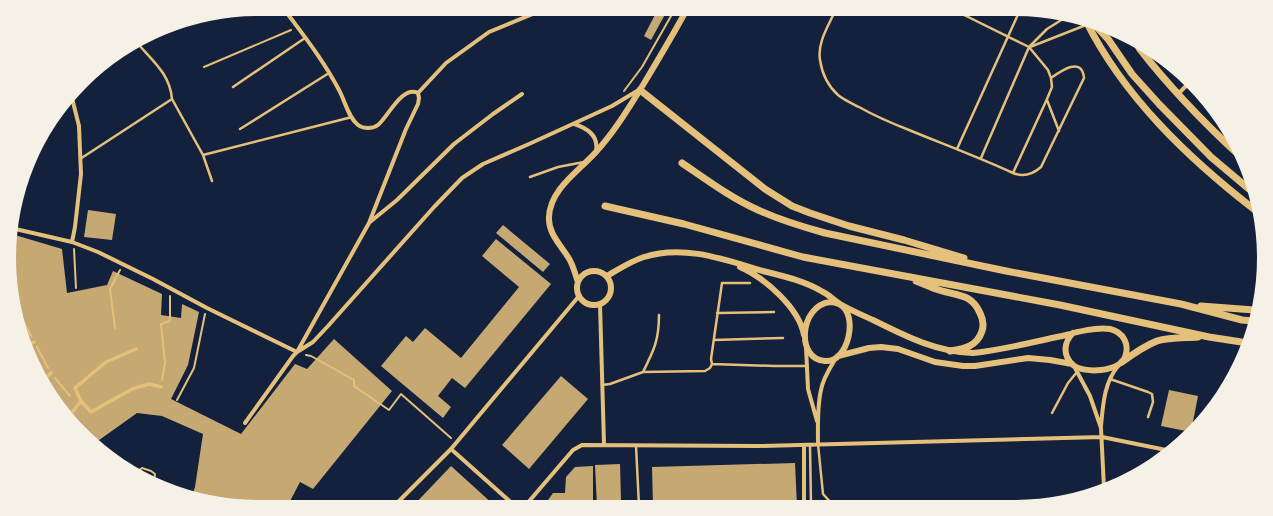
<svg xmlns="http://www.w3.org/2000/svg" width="1273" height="516" viewBox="0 0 1273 516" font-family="Manrope,sans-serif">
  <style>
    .building { fill: #c6a872 }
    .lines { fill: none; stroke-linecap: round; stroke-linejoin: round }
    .path { stroke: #e5c07b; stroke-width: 2 }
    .service { stroke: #e5c07b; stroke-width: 2.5 }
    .pedestrian { stroke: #e5c07b; stroke-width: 3.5 }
    .minor { stroke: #e5c07b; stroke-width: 4 }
    .tertiary { stroke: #e5c07b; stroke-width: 6 }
    .primary { stroke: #e5c07b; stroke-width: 7 }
  </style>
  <rect width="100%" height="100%" fill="#14213d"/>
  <path class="building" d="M658,9H668L651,40L644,36Z
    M88,210L116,214L112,240L84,237Z
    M503,225L550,264L543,272L496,233Z
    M11,235H15L62,249L67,293L107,285L113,271L162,294L161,315L181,318L182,304L199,312L188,365L171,399L241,434L295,364L307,369L334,339L392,391L313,489L300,482L287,507H281L275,504L274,507H258L192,496L195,487L203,434L162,416L137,413L95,443L42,383L14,306Z
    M496,239L551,284L465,388L452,378L438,396L451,407L443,418L381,366L406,336L413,342L425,328L461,358L519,287L482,256Z
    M561,376L588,399L529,469L502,445Z
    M1169,390L1198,396L1191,432L1161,426Z
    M795,463L797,506H653L652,467Z
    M620,464L621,500L620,506H597L595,465Z
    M451,466L483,495L495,506L412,507Z
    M593,466V506H548V500L553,493H565L566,477L575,467Z
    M142,471L153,479L152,480L140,473Z"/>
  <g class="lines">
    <path class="path" d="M204,67L291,30
      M624,91L642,67L675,9
      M74,249L76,288
      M14,304L31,336
      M115,328L110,289L120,270
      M37,347L48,368
      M306,355L311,356L354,380V386L389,410L401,394L451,438
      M55,378L70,396
      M162,380L165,363L161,324L170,321V296
      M177,400L194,368L205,314
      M137,472L142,468L151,471L155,474L154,481"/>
    <path class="service" d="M836,9C829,25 817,42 820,60C822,73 828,86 838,95C844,100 851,103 859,107C875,116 891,123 909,130C943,144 978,157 1013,173L1047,99L1052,87L1051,78L1048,70L1029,47L954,10
      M1030,47L1086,25
      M233,87L305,38
      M172,99L203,155L212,181
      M1047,100L1059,131
      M240,129L329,73
      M957,149L1020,10
      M203,155L352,117
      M981,158L1029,47L1047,29L1066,17
      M80,159L172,99C170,75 154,62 139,45
      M1013,173C1023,177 1032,175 1041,167L1084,78C1082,56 1061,71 1051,78
      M530,177L558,167L584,162
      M750,283H722L711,359L712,364L774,366H807
      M717,313L774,312
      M714,340L783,338
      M643,372C654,350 659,340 659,315
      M1110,379L1148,392L1152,394L1153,402L1148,417
      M602,385L610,384L643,372L705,371L710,368L712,364
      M1052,413L1068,383L1077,372
      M818,444L823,494L833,505
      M810,445L811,505
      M636,446L639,506"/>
    <path class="pedestrian" d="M28,345L34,342
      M136,349L106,362L75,388L81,401L91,412L132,389L149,384L161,387
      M42,382L51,373
      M70,415L81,401"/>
    <path class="minor" d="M284,9C304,36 324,61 339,90C345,101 348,117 358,125C363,129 373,129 378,125C388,117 402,85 418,93L446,63L489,32L545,9
      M1178,94L1189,83
      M72,98L79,126L81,174L75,227L72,242
      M574,124C587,128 599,135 596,151
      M370,222L397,200L454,144L493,114L522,94
      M11,228L72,242L98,252L153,279L207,308L297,352
      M600,304L604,444
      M806,347L808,389L817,421
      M297,352L313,342L328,326L434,207L462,178L483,164L529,144L612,106L637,91
      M1074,366L1090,396L1101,428L1104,488
      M245,423L293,356L297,352L369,223L406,129L418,104L419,98L418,93
      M1101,426C1103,405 1104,383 1118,366
      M818,444C818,427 817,407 821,390C823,378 830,368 836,358
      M451,449L515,506
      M525,506L573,450L582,445L759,446L1102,437L1171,451
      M804,506V445
      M393,507L451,449L579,296"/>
    <path class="tertiary" d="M740,267C765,278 799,308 804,335
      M577 288a17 17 0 1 1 34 0a17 17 0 1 1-34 0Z
      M607,276C619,269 631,261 644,257C684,244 726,260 763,271C783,276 805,281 823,292C829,295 834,300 840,304C850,310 862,315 873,320C905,336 936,352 973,353C1003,350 1032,342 1062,336C1077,332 1095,327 1110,329C1123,332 1130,344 1125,357C1119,372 1084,374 1073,365C1062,355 1064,342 1073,333
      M578,282C575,274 573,264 568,257C560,244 548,233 549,217C550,189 579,171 596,152C615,131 628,109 643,85C658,60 673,35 687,9
      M830,302C833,302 837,303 839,304C859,313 849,363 825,361C796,360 799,306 830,302Z
      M838,356L869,348L881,347L898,349L935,362L963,366H975L1028,358L1050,360L1072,364"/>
    <path class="primary" d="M1086,21C1124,97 1188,158 1255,210
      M1092,22L1108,39L1132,74L1159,104L1211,157L1249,189
      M1139,48C1170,88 1204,123 1241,157
      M640,90L765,189L792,206L810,213L849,226L904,240L964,258
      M682,163C707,180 731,198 758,210C780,220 803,227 825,233L1006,271L1181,304L1242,320L1253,321
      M605,206L684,224L803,257L1060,305L1209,337L1248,343
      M916,281C924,284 932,288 939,290C957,296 971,293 980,313C983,319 984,325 982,331C977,347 963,349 950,351
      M1201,306L1254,310
      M1122,362C1133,354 1144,346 1157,341C1170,337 1184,338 1198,337"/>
  </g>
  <path d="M0 0H1273V516H0ZM258 16H1015A242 242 0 0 1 1257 258V258A242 242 0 0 1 1015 500H258A242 242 0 0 1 16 258V258A242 242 0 0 1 258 16Z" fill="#f6f1e7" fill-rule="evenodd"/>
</svg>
